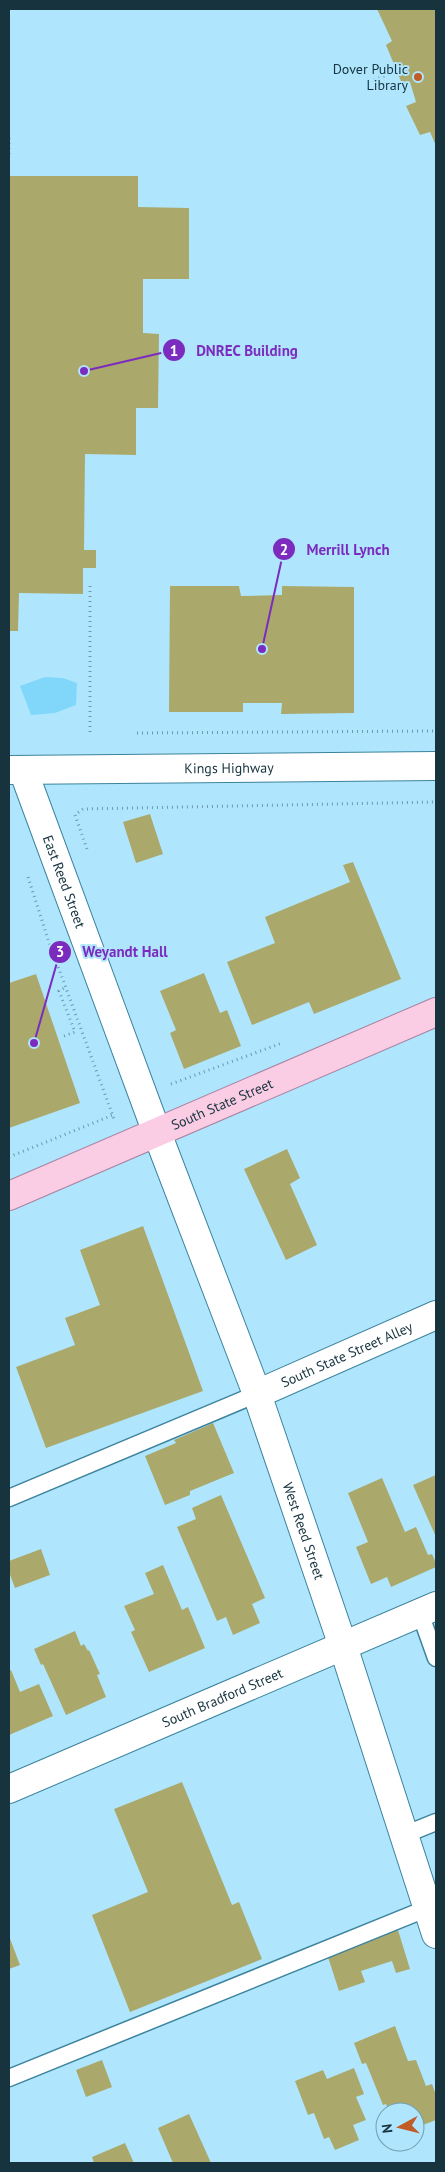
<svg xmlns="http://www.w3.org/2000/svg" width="445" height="2172" viewBox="0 0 445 2172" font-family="'PT Sans',sans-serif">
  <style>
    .green { fill: #80d7fa }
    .building { fill: #aba86b }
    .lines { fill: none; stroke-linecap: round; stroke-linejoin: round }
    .lane-casing { stroke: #3c839d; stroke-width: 19 }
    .street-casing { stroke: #3c839d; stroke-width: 30 }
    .primary-casing { stroke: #a882a0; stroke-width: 30 }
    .path { stroke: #6d99ab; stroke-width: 3; stroke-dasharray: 1 4; stroke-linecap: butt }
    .lane { stroke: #fff; stroke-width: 16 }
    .street { stroke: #fff; stroke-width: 28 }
    .primary { stroke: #facde5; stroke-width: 28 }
    .poi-dot { fill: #c05c26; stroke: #afe6fe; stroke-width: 2 }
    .labels { text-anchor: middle; stroke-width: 4; stroke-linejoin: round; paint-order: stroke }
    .poi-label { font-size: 14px; fill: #16333e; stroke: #afe6fe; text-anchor: end }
    .street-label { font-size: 14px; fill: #16333e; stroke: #afe6fe }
    .leader { fill: none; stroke: #7b2cbf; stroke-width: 2 }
    .callout-dot { fill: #7b2cbf; stroke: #afe6fe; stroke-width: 2 }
    .mark-label { font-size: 15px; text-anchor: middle; font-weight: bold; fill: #fff }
    .callout-label { font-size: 15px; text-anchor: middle; font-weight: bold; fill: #7b2cbf; stroke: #afe6fe; stroke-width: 4; stroke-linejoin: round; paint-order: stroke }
  </style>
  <rect width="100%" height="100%" fill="#afe6fe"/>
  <path class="green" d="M45,677L63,678L77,683L76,705L55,713L31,715L20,686Z"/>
  <path class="building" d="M377,9H436V146L430,132L420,135L406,106L416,102L410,82L403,86L386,45L392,41Z
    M9,176H138V207L189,208V279H143V333L159,334L158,408H136V455L85,454L84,550H96V568H83V594L19,593L18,631H9Z
    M170,586H239L241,596L282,595V586L354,587V713L281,714L282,703H243V712H169Z
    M150,814L163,854L136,863L123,822Z
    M353,862L401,979L314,1014L309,1002L252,1025L227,962L275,943L265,917L350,882L343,865Z
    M204,973L220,1013L227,1010L241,1046L184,1069L170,1033L176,1030L160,991Z
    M36,974L80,1103L9,1128V983Z
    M287,1149L300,1178L290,1184L317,1245L286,1260L244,1169Z
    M143,1226L203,1391L46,1448L16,1367L75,1345L65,1318L100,1305L80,1250Z
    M213,1423L234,1473L190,1491V1495L165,1505L145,1456L176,1443L174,1440Z
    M436,1475V1537L413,1485Z
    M382,1478L405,1532L416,1527L428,1555L432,1554L436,1563V1567L391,1587L387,1577L371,1584L356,1547L368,1542L348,1493Z
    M221,1495L265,1598L252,1604L260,1623L233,1635L226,1617L217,1621L177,1527L196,1519L192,1508Z
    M41,1549L50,1575L15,1588L9,1572V1561Z
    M163,1565L182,1610L188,1607L205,1648L149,1672L131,1632L135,1630L124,1606L154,1594L145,1573Z
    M75,1631L81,1646L84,1644L88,1651L89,1650L100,1674L97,1675L106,1697L66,1715L43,1664L41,1665L34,1649Z
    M11,1670L20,1692L39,1684L53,1716L9,1735V1671Z
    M182,1782L232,1905L239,1902L262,1959L130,2012L92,1915L148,1892L114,1809Z
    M398,1930L410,1969L396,1973L392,1961L361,1971L365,1982L339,1991L327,1954Z
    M9,1936L20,1965L9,1969Z
    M395,2026L408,2061L416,2060L426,2086L432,2084L436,2095V2120L415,2128V2112H389L386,2104L383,2105L366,2063L362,2064L354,2043Z
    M102,2060L112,2087L86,2097L76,2070Z
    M354,2068L364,2094L356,2097L366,2120L353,2125L359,2140L335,2150L329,2137L324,2139L314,2113L308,2115L295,2081L323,2070L327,2079Z
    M189,2114L211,2163H173L158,2128Z
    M125,2143L134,2163H94L92,2157Z"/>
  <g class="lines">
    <g class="lane-casing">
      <path id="lane" d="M9,1498L257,1394
        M420,1613L436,1658
        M404,1835L436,1822
        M9,2078L428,1908"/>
    </g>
    <g class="street-casing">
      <g id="street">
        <path id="s1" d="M9,770L436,766"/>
        <path id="s2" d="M23,770L157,1133L257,1394L343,1646L436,1934"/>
        <path id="s3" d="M257,1394L436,1315"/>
        <path id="s4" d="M9,1789L436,1606"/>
      </g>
    </g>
    <g class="primary-casing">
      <g id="primary">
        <path id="s5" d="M9,1196L436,1012"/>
      </g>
    </g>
    <path class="path" d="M374,80L397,71
      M9,138V157
      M90,732V586
      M137,733L436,731
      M87,849L75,815L83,809L436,802
      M28,877L48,939L114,1119
      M64,1036L75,1032L59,991L66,987
      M171,1084L282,1043
      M9,1157L113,1115"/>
    <use href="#lane" class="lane"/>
    <use href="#street" class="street"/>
    <use href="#primary" class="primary"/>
  </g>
  <circle class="poi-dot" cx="418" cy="77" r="5"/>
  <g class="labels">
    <g class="poi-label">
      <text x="408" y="74">Dover Public<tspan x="408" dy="16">Library</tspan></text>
    </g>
    <g class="street-label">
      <text dy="5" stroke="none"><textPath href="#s1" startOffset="220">Kings Highway</textPath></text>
      <text dy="5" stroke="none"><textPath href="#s2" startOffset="119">East Reed Street</textPath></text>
      <text dy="5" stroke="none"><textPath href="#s5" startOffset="232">South State Street</textPath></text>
      <text dy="5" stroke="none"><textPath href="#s3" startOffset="98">South State Street Alley</textPath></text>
      <text dy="5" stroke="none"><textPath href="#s2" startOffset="811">West Reed Street</textPath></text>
      <text dy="5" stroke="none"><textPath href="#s4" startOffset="232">South Bradford Street</textPath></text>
    </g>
  </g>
  <path class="leader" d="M84 371L174 350M262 649L284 549M34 1043L60 952"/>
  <g class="callout-dot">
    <circle cx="84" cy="371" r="5"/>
    <circle cx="262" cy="649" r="5"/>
    <circle cx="34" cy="1043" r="5"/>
    <circle cx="174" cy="350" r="12"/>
    <circle cx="284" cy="549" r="12"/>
    <circle cx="60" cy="952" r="12"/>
  </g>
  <g class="mark-label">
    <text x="174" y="356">1</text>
    <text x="284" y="555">2</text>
    <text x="60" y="957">3</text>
  </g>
  <g class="callout-label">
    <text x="247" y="356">DNREC Building</text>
    <text x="348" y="555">Merrill Lynch</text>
    <text x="125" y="957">Weyandt Hall</text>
  </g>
  <rect width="445" height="2172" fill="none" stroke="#16333e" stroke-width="20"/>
  <g transform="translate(400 2127) rotate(263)"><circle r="24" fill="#afe6fe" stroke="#729eb1"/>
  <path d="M0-4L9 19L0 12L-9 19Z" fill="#c05c26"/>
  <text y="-8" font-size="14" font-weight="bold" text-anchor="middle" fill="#16333e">N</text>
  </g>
</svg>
